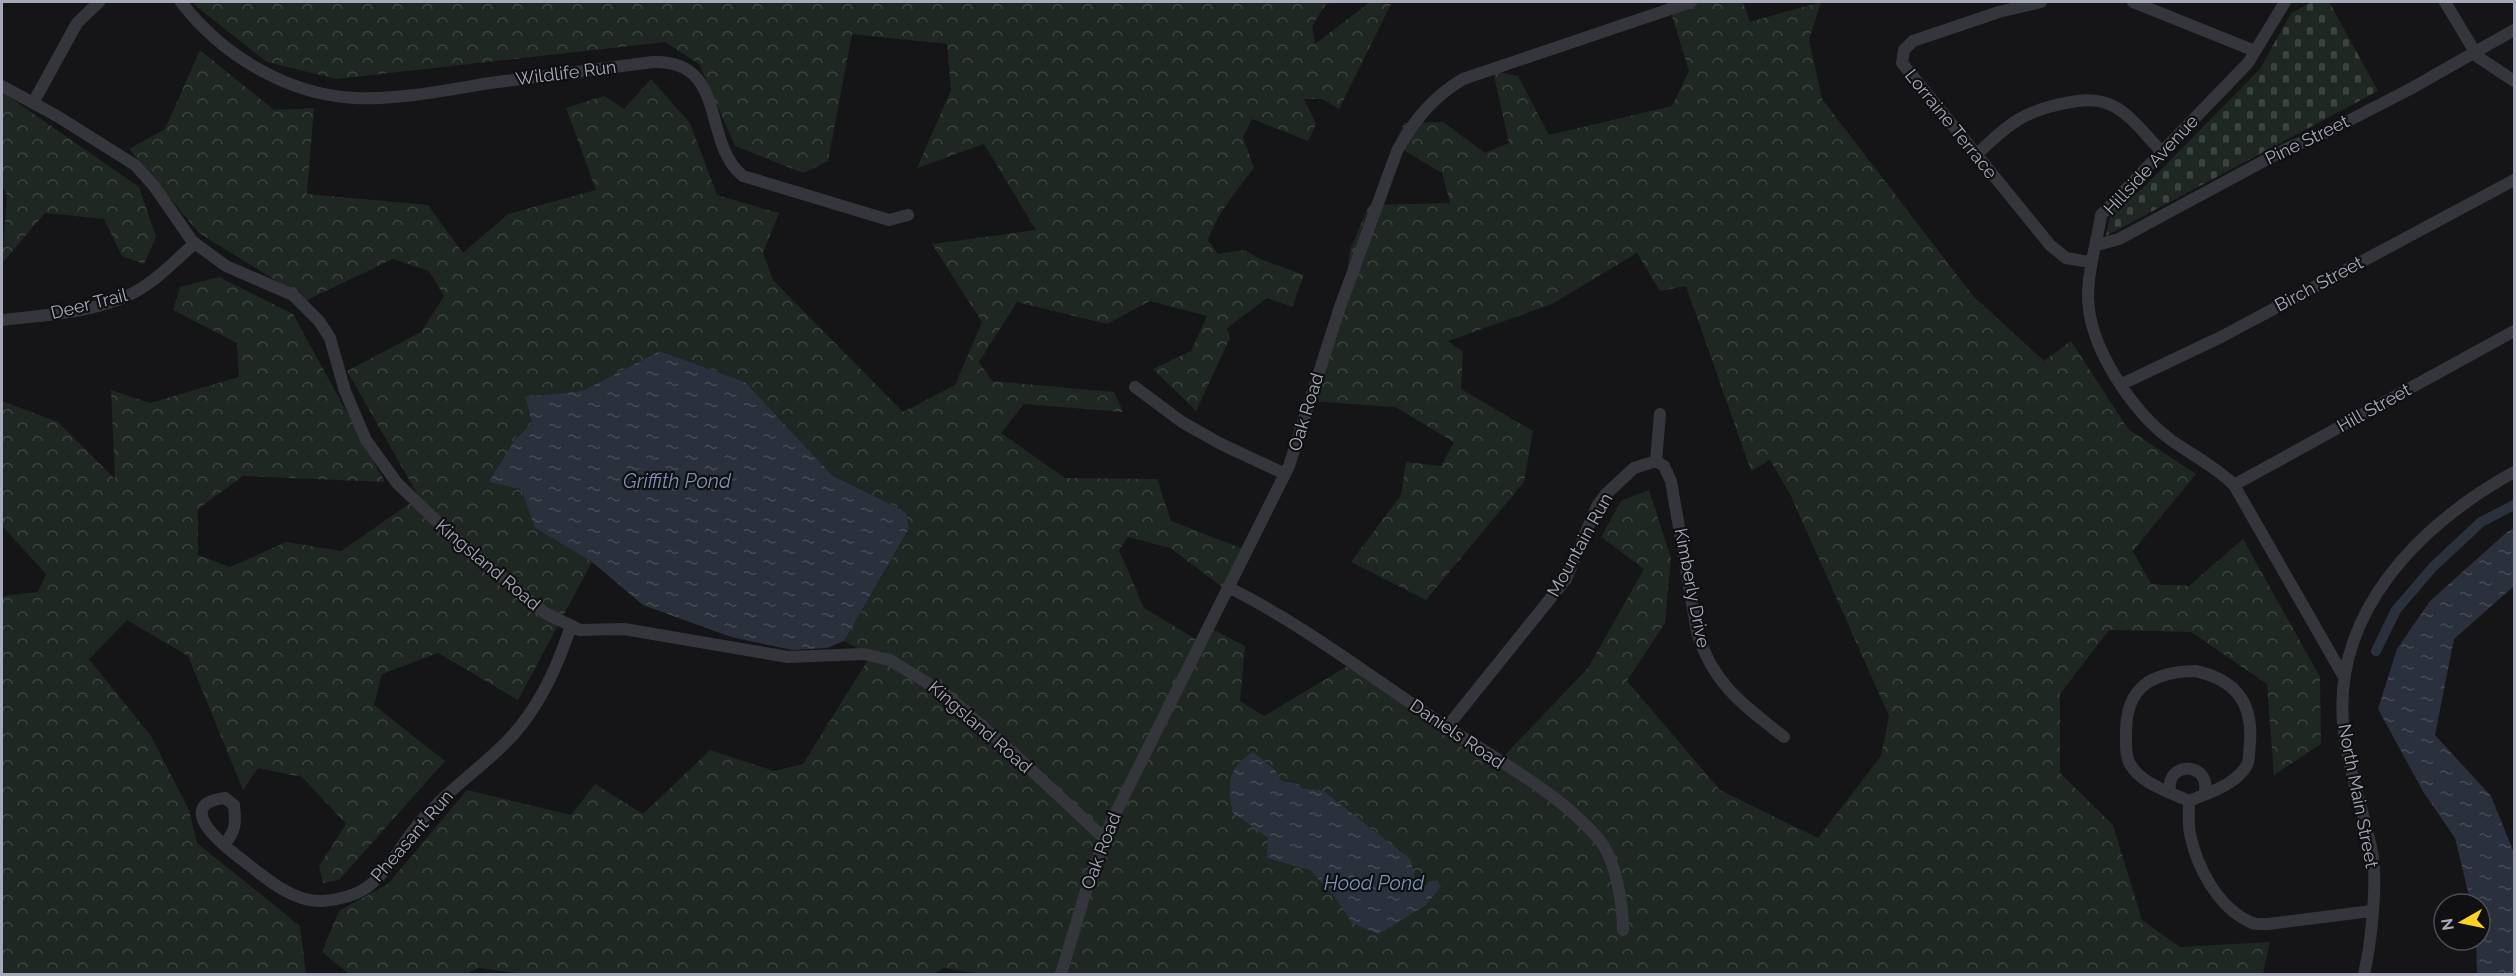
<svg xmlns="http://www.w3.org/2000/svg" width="2516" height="976" viewBox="0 0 2516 976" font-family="Raleway,sans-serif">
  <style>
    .forest { fill: url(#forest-crowns) }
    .cemetery { fill: url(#cemetery-stones) }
    .water { fill: url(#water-ripples) }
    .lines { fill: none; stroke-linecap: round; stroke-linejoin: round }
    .canal { stroke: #2a313c; stroke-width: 10 }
    .minor { stroke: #35363c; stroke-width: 12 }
    .labels { text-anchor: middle; stroke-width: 4.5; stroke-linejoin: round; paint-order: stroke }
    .street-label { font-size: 18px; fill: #a5a9b8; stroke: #101012 }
    .water-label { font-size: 20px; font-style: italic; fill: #7992b7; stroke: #101012 }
  </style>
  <defs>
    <pattern id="forest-crowns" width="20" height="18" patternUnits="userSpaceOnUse" patternTransform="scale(1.5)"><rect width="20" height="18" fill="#1e2721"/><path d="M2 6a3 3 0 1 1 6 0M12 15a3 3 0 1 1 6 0" fill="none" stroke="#3c443f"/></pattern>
    <pattern id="cemetery-stones" width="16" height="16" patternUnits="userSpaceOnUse" patternTransform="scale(1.5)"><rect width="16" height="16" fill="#1e2721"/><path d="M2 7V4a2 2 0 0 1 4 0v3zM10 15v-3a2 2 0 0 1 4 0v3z" fill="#3c443f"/></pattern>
    <pattern id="water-ripples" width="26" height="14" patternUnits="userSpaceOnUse" patternTransform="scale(1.5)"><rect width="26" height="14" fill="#2a313c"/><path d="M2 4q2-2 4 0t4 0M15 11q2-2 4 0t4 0" fill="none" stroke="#464c56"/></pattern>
  </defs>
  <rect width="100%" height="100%" fill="#151517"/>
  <path class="forest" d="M203,2H1333L1326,4L1312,26L1315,44L1370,2L1391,4L1339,109L1322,99H1304L1316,124L1308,141L1252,119L1243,137L1254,168C1237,190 1217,214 1208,240L1218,254L1245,250L1258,258L1304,275L1292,307L1267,298L1227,328L1230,338L1196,411L1153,369L1191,351L1207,316L1150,301L1107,324L1017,302L979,362L992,381L1114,392L1123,412L1024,404L1001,433L1065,478L1157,479L1171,521L1246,550L1225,589L1170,548L1128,537L1119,550L1144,608L1200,642L1208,627L1245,646L1240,701L1264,716L1351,664L1499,761L1588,668L1644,569L1601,537L1621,501L1649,490L1671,558L1665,623L1627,681L1720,790L1818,838L1881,756L1889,716L1791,496L1770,460L1751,471L1686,286L1660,291L1637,253L1552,304L1448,341L1463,352L1461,389L1533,431L1524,482L1426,600L1351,562L1401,495L1406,462L1441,466L1454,442L1395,407L1309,401L1344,300L1350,250L1369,205L1450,203L1442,173L1395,145L1404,123L1443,122L1485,153L1509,143L1493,71L1518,76L1549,135L1672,106L1689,71L1669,6L1681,2H1743L1750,22L1821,2L1809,39L1822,99L1973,296L2044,361L2071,341L2128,429L2196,474L2133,551L2151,584L2189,586L2243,539L2320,677L2321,744L2274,775L2267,684L2191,632L2109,630L2060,694V773L2113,825L2142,920L2180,947L2270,942L2263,974H980L944,968L933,974H524L479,968L466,974H349L322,952L339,911L388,884L467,790L571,815L595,784L643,814L710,750L774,771L803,764L871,655L844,641L909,530L906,512L833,476L745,382L660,351L582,391L525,398L532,423L515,438L521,489L535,528L592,562L518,700L438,653L382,674L374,705L445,761L339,880L323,883L319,866L346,824L302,777L258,768L243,790L188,656L127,620L89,659L151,736L189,810L197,843L300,926L306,974H2V596L38,592L46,574L2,526V401L58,422L115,479L111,390L150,403L239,377L237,343L173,310L180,287L219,277L293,314L385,482L243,476L198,509V555L230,567L286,542L341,551L419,497L347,371L421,332L444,296L429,271L393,259L307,300L199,233L129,149L165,129L200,50L274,110L314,108L307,194L428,205L463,253L508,214L596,190L566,108L604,96L624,109L651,79L690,123L717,195L779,213L763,253L773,280L903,412L955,385L982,322L932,244L1036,230L984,144L917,168L951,90L947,44L852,34L828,161L803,173L735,146L699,64L665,42L336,79L267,62L193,4Z
    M2,92L139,187L156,237L144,264L122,256L104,219L45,213L2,263L7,195L2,186Z"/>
  <path class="cemetery" d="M2312,2H2329L2378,91L2106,236L2111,212L2144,187L2260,69L2291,13Z"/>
  <path class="water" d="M660,351L745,382L833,476L906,512L909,529L844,641L827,648L792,650L731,637L643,605L592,562L535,528L521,489L489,482L516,438L532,423L525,397L582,391Z
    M2514,528V586L2454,639L2435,735L2491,796L2514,853V974H2477L2476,940H2480V904H2471L2455,838L2424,793L2378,709L2397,649L2430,601L2506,533Z
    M1253,752L1275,770L1281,781L1298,784L1303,789L1322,790L1410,859L1415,878L1426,885L1437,880L1441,887L1426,905L1379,934L1352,923L1335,897L1310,870L1267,858L1268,838L1232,812C1228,784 1227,768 1253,752Z"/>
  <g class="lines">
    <path class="canal" d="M2376,651L2396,610L2433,567L2481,522L2514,505"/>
    <path class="minor" d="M181,2C222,55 286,94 354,98C398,100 447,90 490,83C544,76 598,69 653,62C729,60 701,143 743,176L889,220L908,215
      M2041,2L1999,12L1913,41L1904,50L1902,63L2050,245L2066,258L2090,262
      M2133,2L2255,51
      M2285,2L2248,63L2101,215C2097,243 2088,267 2088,296C2088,346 2132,411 2171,440C2192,455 2215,466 2234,485L2344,677
      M2445,2L2478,57L2514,81
      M2,86L57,116L135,165L154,186L192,241L226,266L293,295L319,321L330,338L345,391L366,440L397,483L447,531L545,613L580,630L624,629L788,657L864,654L890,660L944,693L1014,754L1104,838
      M33,103L77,23L99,2
      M1976,155C2010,123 2024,110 2071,102C2086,99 2101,99 2115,107C2133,117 2148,138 2162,152
      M2097,245L2119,239L2288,148L2323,134L2412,88L2514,30
      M2,320C44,315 95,313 133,293C156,281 176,260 195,243
      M2122,384L2221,337L2514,180
      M1135,387L1182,422L1221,444L1285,474
      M1656,461L1664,466L1671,481L1697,632C1713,684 1743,705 1784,737
      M1656,461L1660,414
      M2234,485L2514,331
      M1228,587C1302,624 1368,675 1436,720C1488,755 1563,794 1601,842C1616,862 1623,905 1623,930
      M2195,671C2234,679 2253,702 2250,742C2249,749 2250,760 2247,765C2236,785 2208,793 2189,801C2170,792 2141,784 2130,764C2125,756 2126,742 2126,732C2126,686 2153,672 2195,671Z
      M1447,727L1566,579L1597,506L1605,495L1634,468L1656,461
      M2170,792C2165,759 2214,762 2204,795
      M2189,801C2189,812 2188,824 2190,834C2197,868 2218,907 2250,922C2255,925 2262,924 2268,924L2371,911
      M224,845C236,830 236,824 234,805L225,798C175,804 218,841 236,855C260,873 291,903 323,901C338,900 358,895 370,885C391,868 403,841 421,821C453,783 500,757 528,716C548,688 560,658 571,626
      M1061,974L1088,884L1111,822L1289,466L1339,310L1397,151C1414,120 1433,97 1463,79L1691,2
      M2364,974C2371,944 2378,882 2372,852C2364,812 2349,773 2344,733C2329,614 2419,525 2514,472"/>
  </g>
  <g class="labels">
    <g class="street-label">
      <text transform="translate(566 73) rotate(-7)" y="6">Wildlife Run</text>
      <text transform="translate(1951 124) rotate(51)" y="6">Lorraine Terrace</text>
      <text transform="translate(2307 140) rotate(-26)" y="6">Pine Street</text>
      <text transform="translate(2151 165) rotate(-47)" y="6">Hillside Avenue</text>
      <text transform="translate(2319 284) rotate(-28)" y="6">Birch Street</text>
      <text transform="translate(89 304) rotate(-14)" y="6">Deer Trail</text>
      <text transform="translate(2374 408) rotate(-29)" y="6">Hill Street</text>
      <text transform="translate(1306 412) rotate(-73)" y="6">Oak Road</text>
      <text transform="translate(1580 545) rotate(-61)" y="6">Mountain Run</text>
      <text transform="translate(488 565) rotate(40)" y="6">Kingsland Road</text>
      <text transform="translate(1692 588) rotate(79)" y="6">Kimberly Drive</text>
      <text transform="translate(980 727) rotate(41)" y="6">Kingsland Road</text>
      <text transform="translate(1457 734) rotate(34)" y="6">Daniels Road</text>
      <text transform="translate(2358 796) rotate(79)" y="6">North Main Street</text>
      <text transform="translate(412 836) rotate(-49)" y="6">Pheasant Run</text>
      <text transform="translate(1101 851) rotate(-69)" y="6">Oak Road</text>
    </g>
    <g class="water-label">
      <text x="677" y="488">Griffith Pond</text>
      <text x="1374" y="890">Hood Pond</text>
    </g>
  </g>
  <rect width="2516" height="976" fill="none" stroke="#a5a9b8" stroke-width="6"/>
  <g transform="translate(2462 922) rotate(261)"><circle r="28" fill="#101012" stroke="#4c4d54" stroke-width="1.5"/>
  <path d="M0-4.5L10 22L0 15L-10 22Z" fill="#ffd325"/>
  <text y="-9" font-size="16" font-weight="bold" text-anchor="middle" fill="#a5a9b8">N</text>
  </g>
</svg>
